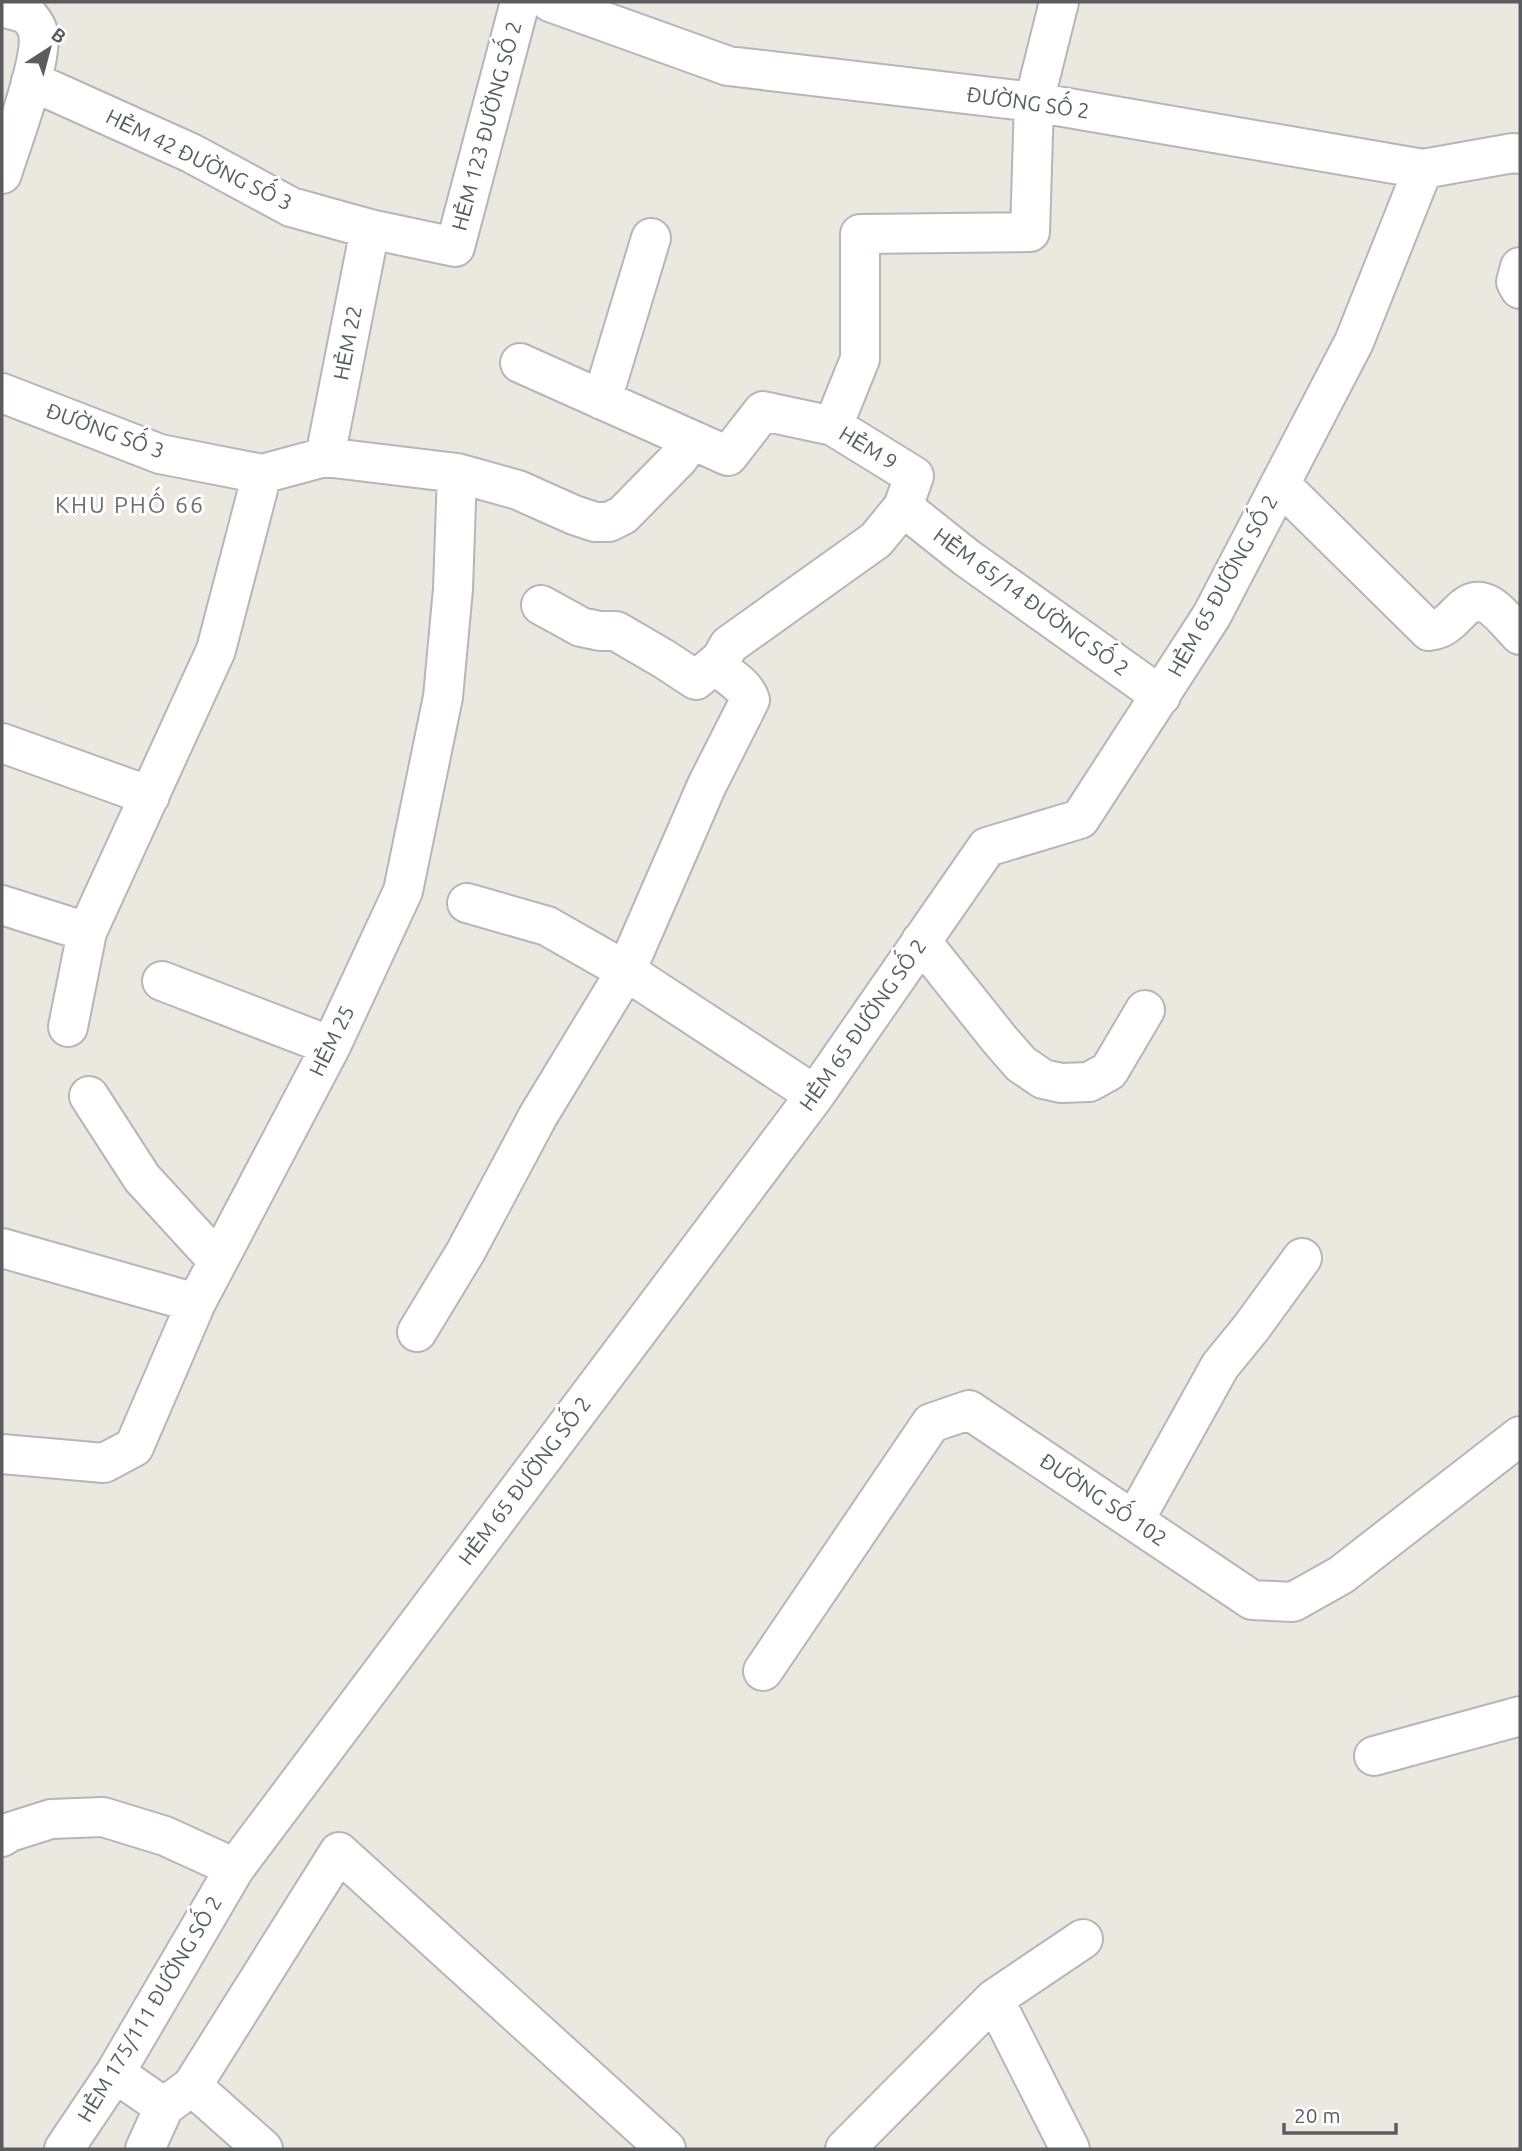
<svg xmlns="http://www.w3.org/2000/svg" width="1522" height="2151" viewBox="0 0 1522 2151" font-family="Ubuntu,sans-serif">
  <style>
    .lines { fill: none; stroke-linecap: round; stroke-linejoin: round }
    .minor-casing { stroke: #b3b6ba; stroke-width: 42 }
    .minor { stroke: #fff; stroke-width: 38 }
    .labels { text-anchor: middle; stroke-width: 6; stroke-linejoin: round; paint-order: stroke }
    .street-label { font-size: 21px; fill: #595d60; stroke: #fff }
    .neighbourhood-label { font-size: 23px; letter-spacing: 2px; fill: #6a6f72; stroke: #fff }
  </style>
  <rect width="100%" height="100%" fill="#ebe8e0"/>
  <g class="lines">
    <g class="minor-casing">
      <path id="minor" d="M550,2L728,66L1034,102L1423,169L1513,153L1520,154
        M2,7L27,14C31,19 37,26 38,32C44,60 11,144 2,174
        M31,81L191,153L291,207L370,229L455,247L520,2
        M1520,267L1516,282L1520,289
        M2,393L160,454L262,474L325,457L457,473L518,490L574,515L595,522H609L623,515L678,459L692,440
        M602,400L651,238
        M833,426L860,359V234L1030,232L1034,102L1059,2
        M325,457L370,229
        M1280,484L1429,631C1437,630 1443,628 1449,622C1460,613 1469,596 1487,604C1497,608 1512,627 1520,635
        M903,507L967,558L1161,696
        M541,605L581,627L600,631H616L664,659L696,680L721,659
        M2,743L150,796
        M467,903L547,926L626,971L707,785L750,700C746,686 731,678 720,669L721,659L729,645L876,540L903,507L914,476L833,426L763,411L728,456L520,363
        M2,905L87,932
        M921,941L1000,1040L1021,1064L1043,1079L1061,1083L1089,1082L1109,1071L1145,1010
        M162,981L331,1046
        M68,1027L87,932L216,650L262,474
        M89,1096L142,1178L218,1261
        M2,1248L196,1303
        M417,1332L466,1251L538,1116L626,971L815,1095
        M2,1454L104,1463L134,1447L196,1303L331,1046L403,891L443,697L453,589L457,473
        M1134,1521L1220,1366L1251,1328L1302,1258
        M763,1671L931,1423L969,1410L1252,1600L1293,1602L1341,1575L1520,1436
        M1374,1756L1520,1716
        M2,1837L10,1832L51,1819L103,1817L165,1836L235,1868
        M994,1999L1083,1939
        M115,2073L164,2107L145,2149
        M192,2086L263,2149
        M164,2107L192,2086L339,1852L666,2149
        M64,2149L115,2073L235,1868L815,1095L987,847L1080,819L1212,615L1354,342L1423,169
        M845,2149L994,1999L1070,2149"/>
    </g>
    <use href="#minor" class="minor"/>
  </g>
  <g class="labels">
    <g class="street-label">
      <text transform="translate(1028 103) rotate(8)" y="7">ĐƯỜNG SỐ 2</text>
      <text transform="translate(487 126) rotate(-75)" y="7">HẺM 123 ĐƯỜNG SỐ 2</text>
      <text transform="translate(199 160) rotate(26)" y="7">HẺM 42 ĐƯỜNG SỐ 3</text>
      <text transform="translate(348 343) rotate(-79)" y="7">HẺM 22</text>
      <text transform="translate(105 431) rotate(20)" y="7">ĐƯỜNG SỐ 3</text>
      <text transform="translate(868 448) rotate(31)" y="7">HẺM 9</text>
      <text transform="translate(1223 586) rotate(-61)" y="7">HẺM 65 ĐƯỜNG SỐ 2</text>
      <text transform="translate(1031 602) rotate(36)" y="7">HẺM 65/14 ĐƯỜNG SỐ 2</text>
      <text transform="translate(863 1025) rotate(-55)" y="7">HẺM 65 ĐƯỜNG SỐ 2</text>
      <text transform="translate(332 1041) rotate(-64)" y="7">HẺM 25</text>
      <text transform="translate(525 1481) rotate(-53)" y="7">HẺM 65 ĐƯỜNG SỐ 2</text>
      <text transform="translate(1103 1500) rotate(34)" y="7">ĐƯỜNG SỐ 102</text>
      <text transform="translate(150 2009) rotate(-59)" y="7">HẺM 175/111 ĐƯỜNG SỐ 2</text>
    </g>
    <g class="neighbourhood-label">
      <text x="130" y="513">KHU PHỐ 66</text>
    </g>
  </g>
  <rect width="1522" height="2151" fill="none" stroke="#595d60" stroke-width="7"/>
  <g transform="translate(49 49) rotate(36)" stroke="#ffffff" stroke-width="5" paint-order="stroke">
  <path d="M0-5L12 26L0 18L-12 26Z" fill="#595d60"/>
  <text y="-10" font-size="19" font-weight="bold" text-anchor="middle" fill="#595d60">B</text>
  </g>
  <path d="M1284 2123v10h112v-10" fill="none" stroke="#595d60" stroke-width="3.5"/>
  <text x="1294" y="2123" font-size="21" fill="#595d60" stroke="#ffffff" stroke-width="5" paint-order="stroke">20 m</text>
</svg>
